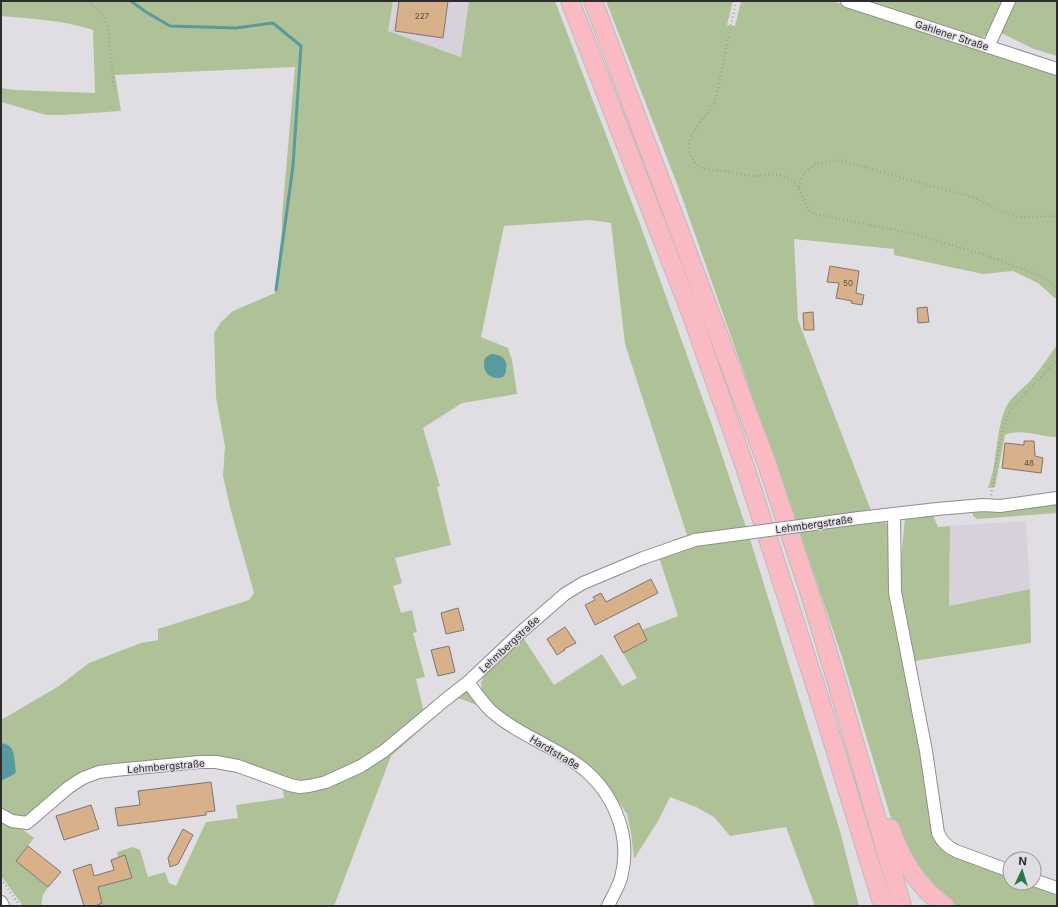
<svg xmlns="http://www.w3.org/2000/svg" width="1058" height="907" viewBox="0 0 1058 907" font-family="Inter,sans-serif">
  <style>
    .built { fill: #d6d1db }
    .green { fill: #afc297 }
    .water { fill: #579b9f }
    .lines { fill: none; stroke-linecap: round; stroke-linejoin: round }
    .stream { stroke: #579b9f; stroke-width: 3 }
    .building { fill: #d8b18a; stroke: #7a7773 }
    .minor-casing { stroke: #8f8d91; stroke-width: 14 }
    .highway-casing { stroke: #bcbbbc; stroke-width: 20 }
    .path { stroke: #9e9ca0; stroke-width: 2; stroke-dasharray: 1 3; stroke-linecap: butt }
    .minor { stroke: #fff; stroke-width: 12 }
    .highway { stroke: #fabac3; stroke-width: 18 }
    .minor-bridge-casing { stroke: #8f8d91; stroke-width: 14; stroke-linecap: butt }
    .minor-bridge { stroke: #fff; stroke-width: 12 }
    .labels { text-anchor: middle; stroke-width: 3; stroke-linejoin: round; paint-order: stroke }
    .number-label { font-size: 8px; fill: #584d45 }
    .street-label { font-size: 10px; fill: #2d2c2e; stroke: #e1dee3 }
  </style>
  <rect width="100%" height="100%" fill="#e1dee3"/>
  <path class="built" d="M393,1H469L461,57L388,31Z
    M1026,521L1030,589L949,606L950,526Z"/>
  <path class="green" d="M1,1H393L388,31L461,57L469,1H555L640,224L712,425L750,539L840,831L859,906H815L786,827L730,836L714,817L696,807L670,797L658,821L634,859L631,833L627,814L607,785L510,721L488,703L482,691L481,683L485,673L522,636L554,685L602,654L622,686L637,678L623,653L647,640L642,630L678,616L659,557L675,542L673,540L687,535L625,344L611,223L590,220L504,226L481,337L508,348L512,360L517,394L462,403L423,428L440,486L437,487L451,545L395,558L402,583L393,586L401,613L412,610L417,632L413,633L425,677L416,679L424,712L376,753L334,775L300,784L214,756L88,769L61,787L21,820L1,811V781L13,775L15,759L4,743H1V720L59,686L89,663L141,643L158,640V629L249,600L254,593L230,507L223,476L225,446L216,397L214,333L221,322L233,311L275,293L276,290H275L282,229V216L295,67L115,75L121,111L62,115H46L1,102V88L15,90L95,93L93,30C64,20 32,19 1,16Z
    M606,1H733L727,25L735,26L741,1H832L1057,73V300L1038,283L1013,271L983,274L894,255V249L794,239L798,320L872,513L932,503L929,506L797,523L779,470L771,450L679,189Z
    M862,1H1003L987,34L981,39Z
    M1013,1H1057V56L1034,49L999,32Z
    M1057,345V437C1039,437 1022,428 1005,435L995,487L988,488C998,462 995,432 1006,407C1012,395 1023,389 1031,380C1041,369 1048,357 1057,345Z
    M1057,501V513L977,519L973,516V511Z
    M933,515L938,527L950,526L949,606L1030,589L1031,643L914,661L898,590L905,518Z
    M884,522L889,525L898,627L935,835L1010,875V883H1033L1057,892V906H953L931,890L894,828L841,654L799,530L862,524H867Z
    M469,688L485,708L458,698L446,707L391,756L334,906H95L102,903L98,887L118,881V857L117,852L133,847L140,850L148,877L165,872L169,883L176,886L206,822L238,818L236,805L284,798L283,790L290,788H320Z
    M1,819L22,829L34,838L16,861L48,887L43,895L41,906H23L1,876Z"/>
  <path class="water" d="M491,354C500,354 508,358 506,369C506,372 505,375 503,377C501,378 499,378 497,378C486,378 482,368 485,358Z
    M1,743C17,744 14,761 16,772L13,775L1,781Z"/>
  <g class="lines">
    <path class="stream" d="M131,1L146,12L170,26L236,28L273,23L301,46L293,166L276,290"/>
  </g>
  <path class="building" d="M399,1H448L443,38L395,31Z
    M830,266L859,271L856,293L864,295L862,305L851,303L852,301L836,298L839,283L827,282Z
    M927,307L929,322L918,323L917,308Z
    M813,312L814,330H804L803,313Z
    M1024,441H1034L1035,456L1043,458L1041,473L1002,468L1005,443L1024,445Z
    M651,579L658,593L595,625L585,605L595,600L593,597L601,593L606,602Z
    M458,608L464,630L446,634L441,613Z
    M639,623L647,640L623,653L614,636Z
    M565,627L576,643L564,649L565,650L557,655L547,639Z
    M449,646L455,672L438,676L431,650Z
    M211,782L215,811L206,812V815L118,826L115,808L140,805L138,791Z
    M91,805L99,829L64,840L56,816Z
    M183,829L193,835L178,864L170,867L168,858Z
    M28,846L61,872L48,887L16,861Z
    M125,855L132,878L98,887L102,903L95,906H84L73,870L91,864L94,876L114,870L111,860Z"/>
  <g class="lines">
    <g class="minor-casing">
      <path id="minor" d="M847,1L1057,69
        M988,47L1009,1
        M894,514L895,592L926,751L938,833C942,842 947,847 956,851L1010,871
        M859,518L937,509L983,505L1000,506L1057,498
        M468,682C475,692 482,702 491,711C515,732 545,743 571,760C611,785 633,833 621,878C618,888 612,897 608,906
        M1,815L12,821L27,823L69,787L83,778L99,772L115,770L200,762H216L238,766L290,785L300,787L309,786L326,782L361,766L384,751L445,700L468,682L520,633L565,594L583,583L643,558L695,540
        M1034,880L1057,888
        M1,902L3,906"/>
    </g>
    <g class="highway-casing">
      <path id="highway" d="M570,1L692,316L745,467L820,700L883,906
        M593,1L767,464L810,594L838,686L902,906
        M890,828C901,859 918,887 945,906"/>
    </g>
    <path class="path" d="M88,1L103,15L108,27L114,91
      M736,1L715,102C709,112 692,131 690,141C687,152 694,167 706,169C713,171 721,170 728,172C736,173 746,176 755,176C767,175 777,172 788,178C802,185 802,201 811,213L911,233L988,256L1043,277L1057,288
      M799,187L804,173L815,164L839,160L975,198L1002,212L1020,217L1057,216
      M991,495C996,472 999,429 1011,409L1057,360
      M1,879L20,906"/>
    <use href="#minor" class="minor"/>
    <use href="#highway" class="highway"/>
    <g class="minor-bridge-casing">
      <path id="minor-bridge" d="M695,540L859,518"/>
    </g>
    <use href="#minor-bridge" class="minor-bridge"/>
  </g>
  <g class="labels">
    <g class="number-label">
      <text x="422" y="19">227</text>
      <text x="848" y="286">50</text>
      <text x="1029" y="466">48</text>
    </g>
    <g class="street-label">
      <text transform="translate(952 35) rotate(18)" y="4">Gahlener Straße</text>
      <text transform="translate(814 524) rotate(-8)" y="4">Lehmbergstraße</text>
      <text transform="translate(509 644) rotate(-43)" y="4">Lehmbergstraße</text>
      <text transform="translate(555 752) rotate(31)" y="4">Hardtstraße</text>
      <text transform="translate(166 766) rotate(-5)" y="4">Lehmbergstraße</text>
    </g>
  </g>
  <rect width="1058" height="907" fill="none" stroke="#2d2c2e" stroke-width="4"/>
  <g transform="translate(1022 871) rotate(4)"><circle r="19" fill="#e1dee3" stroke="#99979b"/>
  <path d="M0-3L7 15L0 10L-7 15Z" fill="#2a7848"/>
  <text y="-6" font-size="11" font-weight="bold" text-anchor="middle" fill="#2d2c2e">N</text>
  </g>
</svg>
